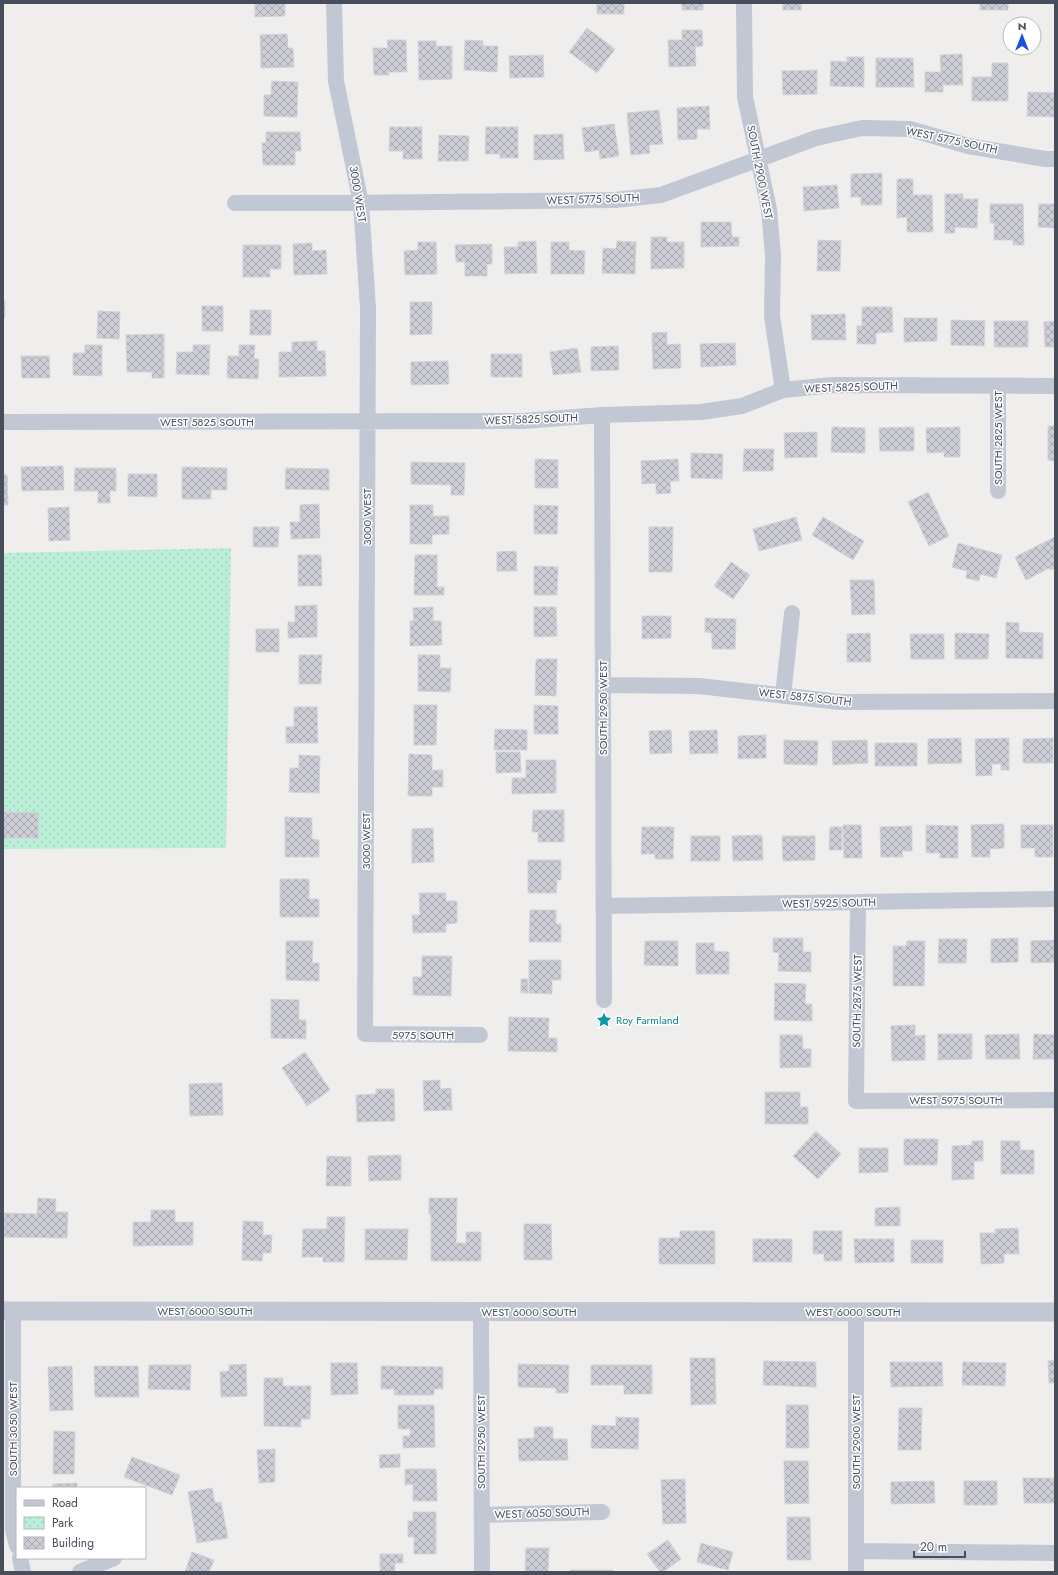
<svg xmlns="http://www.w3.org/2000/svg" width="1058" height="1575" viewBox="0 0 1058 1575" font-family="Jost,sans-serif">
  <style>
    .park { fill: url(#park-dots) }
    .building { fill: url(#building-cross-hatch); stroke: #d1d2d9 }
    .lines { fill: none; stroke-linecap: round; stroke-linejoin: round }
    .minor { stroke: #c1c7d3; stroke-width: 16 }
    .tertiary { stroke: #c1c7d3; stroke-width: 19 }
    .labels { text-anchor: middle; stroke-width: 3; stroke-linejoin: round; paint-order: stroke }
    .street-label { font-size: 11px; fill: #464d5b; stroke: #fff }
    .culture-label { font-size: 11px; fill: #0d838f; stroke: #fff; text-anchor: start }
  </style>
  <defs>
    <pattern id="park-dots" width="8" height="8" patternUnits="userSpaceOnUse"><rect width="8" height="8" fill="#bbeed7"/><path d="M2 2h.1M6 6h.1" fill="none" stroke="#a2cebb" stroke-width="1.8" stroke-linecap="round"/></pattern>
    <pattern id="building-cross-hatch" width="8" height="8" patternUnits="userSpaceOnUse"><rect width="8" height="8" fill="#cdced5"/><path d="M0 0l8 8M0 8l8-8" fill="none" stroke="#a8a9b0"/></pattern>
  </defs>
  <rect width="100%" height="100%" fill="#f0eeed"/>
  <path class="park" d="M231,548L226,848L3,849V553Z"/>
  <path class="building" d="M255,3H285V16L255,17Z
    M597,3H624V14H597Z
    M682,3H703V10H682Z
    M783,3H801V10H783Z
    M980,3H1008V10H980Z
    M587,28L615,49L597,73L569,52Z
    M682,30H702L703,46L695,47L696,66L669,67L668,40H682Z
    M287,34L288,48H293L294,67L261,68L260,35Z
    M387,40H406L407,72H389V75H374L373,48H388Z
    M465,40L483,41V46H498L497,72L464,70Z
    M418,41H436V46H452V79L419,80Z
    M962,54L963,85H943V92H925V72H941L940,55Z
    M543,55L544,77L510,78L509,56Z
    M847,57H864V87L830,86L831,61L847,62Z
    M876,58H913L914,87H876Z
    M992,63H1008V101H972V77H992Z
    M817,70V94L783,95L782,71Z
    M272,81L298,82L297,117L264,116V95H271Z
    M1028,92L1055,93V117L1027,116Z
    M709,106L710,129H697V139L678,140L677,108Z
    M659,110L663,144L649,145L650,153L631,155L627,113Z
    M614,124L619,156L600,159L599,150L585,152L582,128Z
    M390,127H422V159H403V151H389Z
    M486,127H518V158H500V154H485Z
    M266,132H300L301,151H295V165H263L262,143H266Z
    M563,134L564,159L534,160V135Z
    M439,135L469,136L468,161H438Z
    M882,173V205H861V197H851V174Z
    M897,179H913V195H932L933,232H907V217L897,218Z
    M837,185L839,208L804,211L803,187Z
    M945,194H963V199H978L977,228L955,227V233H945Z
    M990,204H1023L1024,245H1013V240H994V223H990Z
    M1039,204H1055V228L1038,227Z
    M701,222H731L732,237H739V246L701,247Z
    M651,237H667V242H684V268L651,269Z
    M818,240L841,241L840,271H817Z
    M536,241L537,273L505,274L504,247H518V242Z
    M617,241L636,242L635,274L602,273L603,248L616,249Z
    M418,242H436L437,274L405,275L404,251L418,250Z
    M551,242H569V250L585,251L584,274H551Z
    M312,243V251L326,250L327,274L294,275L293,244Z
    M492,244V264H487V276H465V262H456L455,245Z
    M243,245H281V269H270V277H243Z
    M3,301H5V317H3Z
    M410,302H432V334L410,335Z
    M202,306H223V331H202Z
    M862,307H892L893,332L876,333V344H857V326H862Z
    M250,310H271V335H250Z
    M98,311L120,312L119,339L97,338Z
    M845,314L846,340H812L811,315Z
    M904,318H937V341L904,342Z
    M951,320L985,321L984,346L951,345Z
    M994,321H1028V347H994Z
    M1055,321V347H1045L1044,322Z
    M667,332V345L680,344L681,368L653,369L652,333Z
    M164,334V378H152V372H127L126,335Z
    M317,341V351H325L326,376L279,377V352H292V342Z
    M735,343L736,365L701,367L700,344Z
    M85,345H102V376L73,375V353H85Z
    M193,345H210L209,375L176,374L177,352H193Z
    M239,345H255L254,359H259L258,379L227,378L228,356H239Z
    M618,346L619,370L591,371V347Z
    M577,348L581,372L553,375L550,352Z
    M491,354H522V377H491Z
    M21,356H49L50,378H22Z
    M448,361L449,384L411,385V362Z
    M1048,426H1055V461L1048,460Z
    M832,427L865,428V453L831,452Z
    M914,427V451H880L879,428Z
    M960,427V457H944V452L927,453L926,428Z
    M817,432V457L785,458L784,433Z
    M744,449H774L773,471H743Z
    M691,453L723,454L722,479L691,478Z
    M535,459L558,460V488H535Z
    M678,459L679,481H670L671,493L656,494V483L642,484L641,461Z
    M411,462L465,463L464,495H451V485L411,484Z
    M63,466L64,490L22,491L21,467Z
    M182,467L227,468V490H211V499H182Z
    M75,468H116V491H110V503H98V491H74Z
    M286,468L329,469V490L285,489Z
    M128,474H157V497L128,496Z
    M3,475H7L8,505H3Z
    M928,492L949,536L929,546L908,502Z
    M319,504L320,538L291,539L290,522H300V505Z
    M410,505H433V516H449V534L432,535V544H410Z
    M534,505L558,506L557,534H534Z
    M69,507L70,540L49,541L48,508Z
    M796,517L802,540L759,551L753,529Z
    M823,517L864,541L853,560L812,535Z
    M253,527H279L278,547H253Z
    M649,527H673L672,572H649Z
    M1055,537V568L1050,570L1049,568L1026,580L1015,557Z
    M958,543L1002,555L996,578L980,574L979,581L966,578L967,571L952,567Z
    M516,551L517,571H497V552Z
    M298,555H321L322,586H298Z
    M415,555H437V587H444V595H414Z
    M731,562L750,575L733,599L714,586Z
    M534,566L558,567L557,595H534Z
    M850,580H874L875,614L852,615Z
    M317,605V637L288,638V622H295V606Z
    M433,607V621H441L442,645L410,646V621H414L413,608Z
    M534,607H556L557,636L534,637Z
    M642,616H671V638L642,639Z
    M705,618L736,619L735,649H712V633L705,632Z
    M1006,622L1019,623V632L1043,633V659L1006,658Z
    M256,629H279V652H256Z
    M870,633L871,662H847V634Z
    M955,633L989,634L988,659H955Z
    M910,634H944V659H911Z
    M299,655H322L321,684H299Z
    M418,655H440V668H451L450,692L418,691Z
    M536,659H557L556,696L535,695Z
    M414,705H437L436,745H414Z
    M534,705L558,706V734H534Z
    M294,707H317L318,743H286V727H294Z
    M495,729L527,730V750H494Z
    M671,730L672,753L650,754L649,731Z
    M717,730L718,753L690,754L689,731Z
    M766,735V758L738,759V736Z
    M961,738L962,763L928,764V739Z
    M1009,738V770H1001V764H992V775L976,776L975,739Z
    M1053,738V763H1023V739Z
    M784,740L818,741L817,765L784,764Z
    M867,740L868,763L833,765L832,741Z
    M875,743H917V766H875Z
    M496,752H520L521,772L496,773Z
    M409,754L432,755V770H443V787H432V796H408Z
    M299,755L320,756L319,793L289,792L290,768H299Z
    M526,760H556V793L512,794V778H526Z
    M533,810H564V842H538V832H532Z
    M3,812L39,813L38,838H3Z
    M285,817L312,818V839L319,840V857H285Z
    M1004,824V848L990,849V857H972L971,825Z
    M843,825H861L862,858H844Z
    M926,825L958,826V858H940V853H926Z
    M1021,825H1053V857H1035V848H1021Z
    M912,826V851H902L903,857H881L880,827Z
    M642,827H674L673,859H655V854H641Z
    M830,827H842V850H829Z
    M433,828L434,862L412,863V829Z
    M762,835L763,860L733,861L732,836Z
    M691,836H720V861H691Z
    M782,836H815V860L783,861Z
    M528,860H561V880H557L556,893H528Z
    M280,879H309V899H319V917H280Z
    M419,893H446V901H457V923L446,924V932L413,933L412,915H420Z
    M530,910H556V924H561V942H529Z
    M773,938H803V952H811V972L778,971L779,953L773,952Z
    M1018,938V962L991,963V939Z
    M939,939H967L966,963H938Z
    M1055,940V962L1031,963V941Z
    M286,941H313L312,963H319V981L286,980Z
    M645,941H678V966L644,965Z
    M907,941H925L924,986H893V946H906Z
    M696,943H714V951L729,952V974H696Z
    M422,956H452L451,996L413,995V977H422Z
    M529,960H561V980H552V994L529,993Z
    M521,979H528V993H521Z
    M775,983L806,984L805,1004H812V1021L774,1020Z
    M271,999L299,1000V1020H306V1039L271,1038Z
    M509,1017L549,1018L548,1038H557V1052L508,1051Z
    M915,1025V1036L925,1035V1060L892,1061L891,1026Z
    M938,1034H972V1059L938,1060Z
    M1019,1034L1020,1059H986L985,1035Z
    M1034,1034L1055,1035V1059H1033Z
    M780,1035H802L803,1049H811V1067L780,1068Z
    M305,1052L330,1090L307,1106L282,1068Z
    M440,1080V1089L451,1088L452,1110L424,1111L423,1081Z
    M222,1083L223,1115L190,1116L189,1084Z
    M376,1089H394L395,1121L357,1122L356,1095L376,1094Z
    M765,1092H800V1107H808V1124H765Z
    M816,1131L841,1154L818,1179L793,1156Z
    M904,1139H938L937,1165H904Z
    M972,1141H983V1161H974V1179L952,1180V1146L972,1145Z
    M1001,1141H1020V1150H1034V1174H1001Z
    M859,1148H888V1172L859,1173Z
    M401,1155V1180L369,1181L368,1156Z
    M327,1156L351,1157V1186H326Z
    M38,1198L56,1199L55,1212H68L67,1238L4,1237V1213L37,1214Z
    M429,1198H457L456,1243H466V1232H481V1261H431V1214H429Z
    M900,1207V1226H875V1208Z
    M151,1210H175V1222H193V1245L133,1246V1222H151Z
    M327,1217H345L344,1262H323V1257H302L303,1229H327Z
    M243,1221L263,1222V1235H272L271,1253H263L262,1261L242,1260Z
    M524,1224H551L552,1260H524Z
    M1018,1228L1019,1254H1004V1263L981,1264L980,1233H995V1229Z
    M365,1229H408L407,1260H365Z
    M680,1231H715V1264H659V1238H680Z
    M813,1231H842V1261H824V1254H813Z
    M753,1239H792V1262H753Z
    M854,1239H894V1262L855,1263Z
    M911,1240H943V1263H911Z
    M690,1358H715L716,1404L691,1405Z
    M1055,1360V1383H1049L1048,1361Z
    M764,1361L816,1362V1387L763,1385Z
    M890,1362H942L943,1386L891,1387Z
    M963,1362L1006,1363L1005,1386L962,1385Z
    M331,1363H357L358,1394L331,1395Z
    M246,1364L247,1396L221,1397L220,1372L229,1371V1365Z
    M518,1364L569,1365L568,1393H556V1388L518,1387Z
    M149,1365H191L190,1390L148,1389Z
    M591,1365H652V1394H624V1385H591Z
    M72,1366L73,1410L50,1411L48,1367Z
    M94,1366H138L139,1397H95Z
    M381,1366L443,1367V1389H434V1395H394V1389H381Z
    M264,1378H283V1386H311L310,1419H301V1427L264,1426Z
    M398,1405H434L435,1447L403,1448V1436H410V1429H398Z
    M786,1405H808L809,1448H786Z
    M899,1408H922L921,1450H898Z
    M616,1417L639,1418L638,1449L591,1448L592,1425L616,1426Z
    M534,1427H553V1439H567L568,1460L519,1461L518,1439L534,1438Z
    M54,1431L75,1432L74,1474H53Z
    M275,1449V1482L259,1483L257,1450Z
    M400,1454V1467L380,1468L379,1455Z
    M132,1457L180,1475L172,1495L124,1477Z
    M784,1461H808L809,1503L785,1504Z
    M405,1469H436L437,1501H413V1484L405,1485Z
    M1023,1478H1055V1503H1024Z
    M685,1479L686,1523L663,1524L661,1480Z
    M934,1481L935,1503L891,1504V1482Z
    M964,1481H997V1505H964Z
    M77,1483V1488H53V1484Z
    M212,1488L215,1503L221,1502L228,1538L197,1543L188,1492Z
    M413,1512H436V1554H414V1537H408V1521H413Z
    M787,1517H810L811,1560H787Z
    M668,1540L681,1559L663,1572H660L647,1554Z
    M701,1543L733,1552L728,1570L697,1562Z
    M526,1548H549L548,1572H525Z
    M192,1552L214,1560L209,1572H185Z
    M380,1554H403V1563H395V1572H380Z
    M570,1570H613V1572H570Z"/>
  <g class="lines">
    <path class="minor" d="M334,3L336,81L361,203L368,308L365,1034L480,1035
      M744,3L745,97L769,209L773,256L772,316L783,390
      M235,203H340L615,200L661,195L816,138L862,128L910,129L968,146L1045,159H1055
      M998,386V491
      M602,415L604,1000
      M3,422L523,421L602,415L701,412L742,406L783,390L832,385L1055,386
      M603,685L699,686L840,702L1055,701
      M783,696L792,613
      M858,902L856,1101L1055,1100
      M604,906L1055,899
      M13,1311V1530L17,1546
      M481,1312L482,1572
      M482,1515L602,1512
      M856,1551L1055,1553
      M20,1558L23,1572
      M80,1572L114,1558
      M856,1572V1312"/>
    <path class="tertiary" d="M3,1311L1055,1312"/>
  </g>
  <defs>
    <g id="sight-bare" transform="scale(1.2)"><path d="M0-6L1.8-2.2L6-1.7L2.9 1.2L3.7 5.4L0 3.3L-3.7 5.4L-2.9 1.2L-6-1.7L-1.8-2.2Z" fill="#0f9aa8" stroke="#fff" stroke-width="2.5" paint-order="stroke"/></g>
  </defs>
  <g fill-rule="evenodd">
    <use href="#sight-bare" x="604" y="1020"/>
  </g>
  <g class="labels">
    <g class="street-label">
      <text transform="translate(952 140) rotate(12)" y="4">WEST 5775 SOUTH</text>
      <text transform="translate(760 172) rotate(79)" y="4">SOUTH 2900 WEST</text>
      <text transform="translate(358 194) rotate(81)" y="4">3000 WEST</text>
      <text transform="translate(593 199) rotate(-2)" y="4">WEST 5775 SOUTH</text>
      <text transform="translate(851 387) rotate(-2)" y="4">WEST 5825 SOUTH</text>
      <text transform="translate(531 419) rotate(-2)" y="4">WEST 5825 SOUTH</text>
      <text x="207" y="426">WEST 5825 SOUTH</text>
      <text transform="translate(998 438) rotate(-90)" y="4">SOUTH 2825 WEST</text>
      <text transform="translate(367 517) rotate(-90)" y="4">3000 WEST</text>
      <text transform="translate(805 697) rotate(6)" y="4">WEST 5875 SOUTH</text>
      <text transform="translate(603 708) rotate(-90)" y="4">SOUTH 2950 WEST</text>
      <text transform="translate(366 841) rotate(-90)" y="4">3000 WEST</text>
      <text transform="translate(829 903) rotate(-1)" y="4">WEST 5925 SOUTH</text>
      <text transform="translate(857 1001) rotate(-89)" y="4">SOUTH 2875 WEST</text>
      <text x="423" y="1039">5975 SOUTH</text>
      <text x="956" y="1104">WEST 5975 SOUTH</text>
      <text x="205" y="1315">WEST 6000 SOUTH</text>
      <text x="529" y="1316">WEST 6000 SOUTH</text>
      <text x="853" y="1316">WEST 6000 SOUTH</text>
      <text transform="translate(13 1429) rotate(-90)" y="4">SOUTH 3050 WEST</text>
      <text transform="translate(481 1442) rotate(-90)" y="4">SOUTH 2950 WEST</text>
      <text transform="translate(856 1442) rotate(-90)" y="4">SOUTH 2900 WEST</text>
      <text transform="translate(542 1513) rotate(-2)" y="4">WEST 6050 SOUTH</text>
    </g>
    <g class="culture-label">
      <text x="616" y="1024">Roy Farmland</text>
    </g>
  </g>
  <rect width="1058" height="1575" fill="none" stroke="#464d5b" stroke-width="8"/>
  <rect x="16" y="1487" width="130" height="72" fill="#ffffff" stroke="#b5b8bd"/>
  <rect x="24" y="1500" width="20" height="6" fill="#c1c7d3" stroke="#b5b8bd"/>
  <text x="52" y="1507" font-size="12" fill="#464d5b">Road</text>
  <rect x="24" y="1517" width="20" height="12" fill="url(#park-dots)" stroke="#b5b8bd"/>
  <text x="52" y="1527" font-size="12" fill="#464d5b">Park</text>
  <rect x="24" y="1537" width="20" height="12" fill="url(#building-cross-hatch)" stroke="#b5b8bd"/>
  <text x="52" y="1547" font-size="12" fill="#464d5b">Building</text>
  <g transform="translate(1022 36)"><circle r="19" fill="#ffffff" stroke="#b5b8bd"/>
  <path d="M0-3L7 15L0 10L-7 15Z" fill="#194ede"/>
  <text y="-6" font-size="11" font-weight="bold" text-anchor="middle" fill="#464d5b">N</text>
  </g>
  <path d="M914 1551v6h51v-6" fill="none" stroke="#464d5b" stroke-width="2"/>
  <text x="920" y="1551" font-size="12" fill="#464d5b" stroke="#ffffff" stroke-width="3" paint-order="stroke">20 m</text>
</svg>
